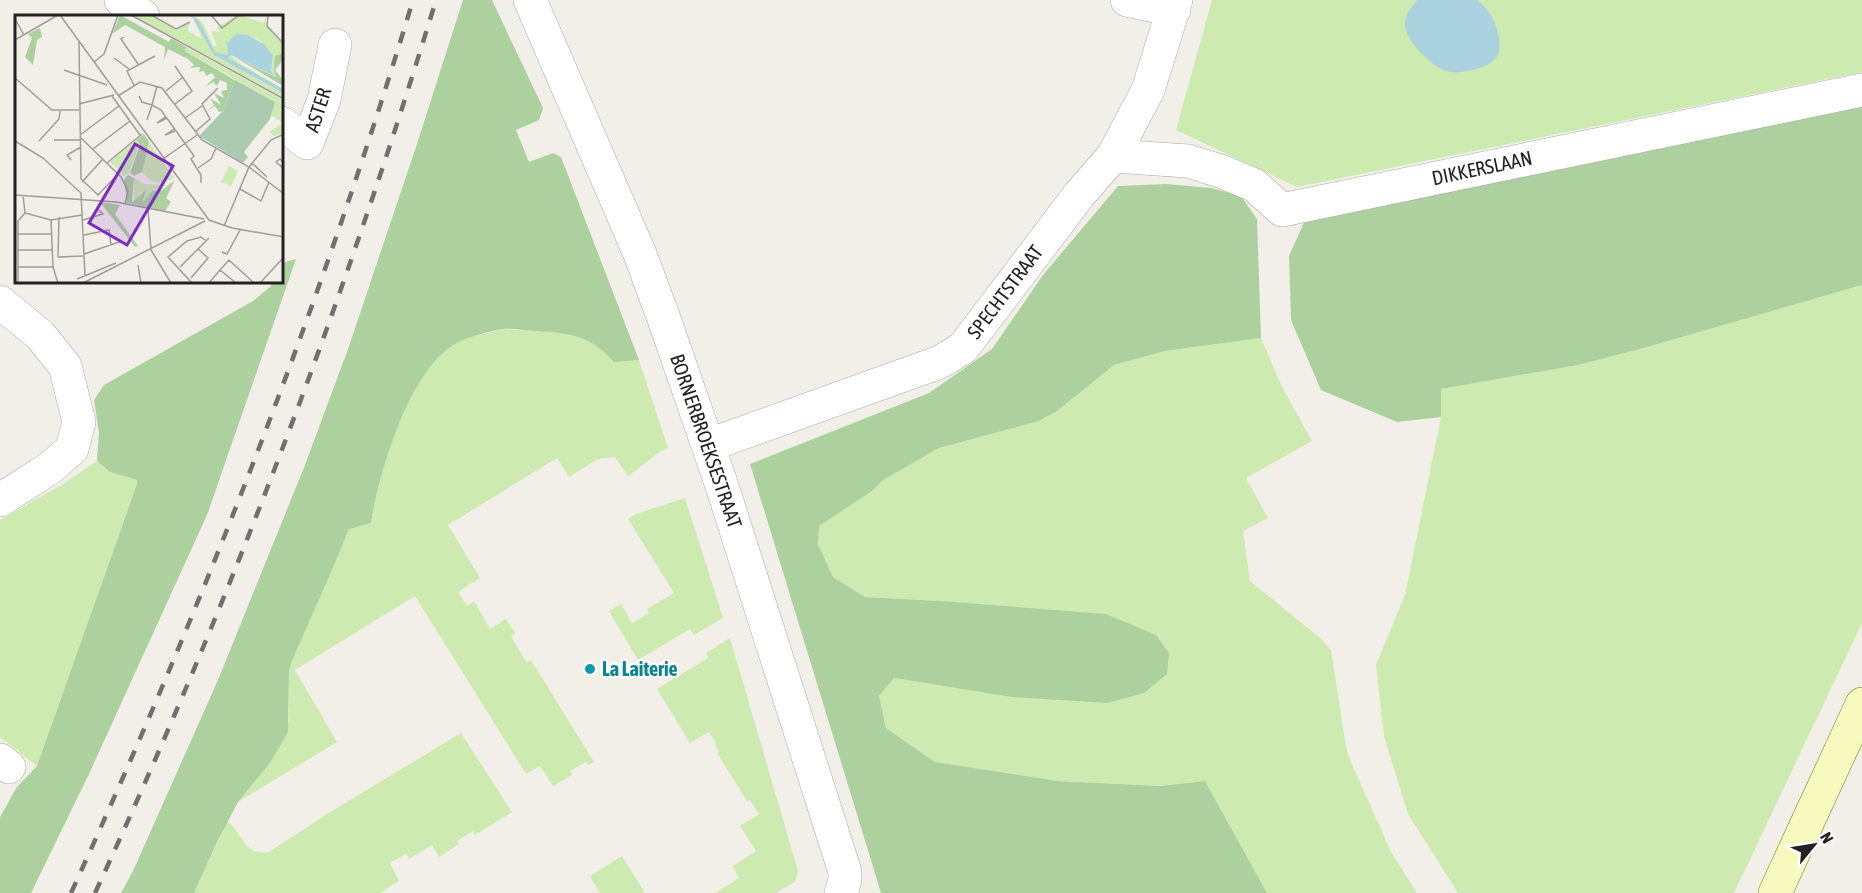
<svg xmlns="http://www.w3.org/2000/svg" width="1862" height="893" viewBox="0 0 1862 893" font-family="'Asap Condensed',sans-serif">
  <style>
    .grass { fill: #cdebb0 }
    .forest { fill: #add19e }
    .water { fill: #aad3df }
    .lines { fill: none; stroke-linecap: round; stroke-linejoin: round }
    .street-casing { stroke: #a9a9a9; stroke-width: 34 }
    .secondary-casing { stroke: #707d05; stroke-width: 34 }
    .street { stroke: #fff; stroke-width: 33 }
    .secondary { stroke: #f7fabf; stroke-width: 33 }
    .rail { stroke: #707070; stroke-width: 4.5; stroke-dasharray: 12 12; stroke-linecap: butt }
    .culture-dot { fill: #0f9aa8; stroke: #fff; stroke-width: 2 }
    .labels { text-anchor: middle; stroke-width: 4.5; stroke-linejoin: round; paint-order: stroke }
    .street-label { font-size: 20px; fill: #222; stroke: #fff }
    .culture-label { font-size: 20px; font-weight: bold; fill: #0d838f; stroke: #fff; text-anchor: start }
    .inset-road { fill: none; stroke: #9f9d99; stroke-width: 1.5 }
    .view { fill: #7b2cbf; fill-opacity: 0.15; stroke: #7b2cbf; stroke-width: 3 }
    .inset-edge { fill: none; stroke: #222; stroke-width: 3 }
  </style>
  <rect width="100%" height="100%" fill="#f2efe9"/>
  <path class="grass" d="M1212,0H1862V72L1297,187L1176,130Z
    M1862,285V623L1734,893H1458L1408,814L1384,736L1376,665L1405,595L1441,417L1440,389L1578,365L1644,348Z
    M504,329C530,331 560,329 584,338C596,343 606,352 614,361L639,360L668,448L661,451L628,476L615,457L598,459L569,477L557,458L448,525L480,578L458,592L467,606L474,601L490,629L506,619L515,633L511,636L526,662L531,660L594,762L588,765L586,762L570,771L572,775L553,786L540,766L526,774L415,596L295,670L337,742L238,802L270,763L289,721V672L291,663L329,577L349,528L371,523C379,473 409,369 455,343C470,336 488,333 504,329Z
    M1261,338L1282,387L1312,441L1246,478L1268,518L1243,531L1250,581L1320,638L1331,650L1347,753L1391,852L1417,893H1267L1205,781L1160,786L1058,781L935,762L886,728L879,696L894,678L1011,697L941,601L865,597L833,577L818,544V526L872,491L882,480L939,448L1039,421L1057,411L1114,365L1165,351Z
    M97,461L110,472L137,480V484L37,766L0,737V520L63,484Z
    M685,498L723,618L694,635L690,629L638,660L609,611L621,604L632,623L649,613L647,609L674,593L628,519L636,514Z
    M730,638L798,871L795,882L776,893H718L717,892L739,878L733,866L756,851L740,826L759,814L750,800L747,801L717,753L719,752L715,745L716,744L709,732L690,743L657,689L708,658L706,653Z
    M461,733L512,812L475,835L473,831L457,841L459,844L439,857L432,845L409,859L406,854L390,863L399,881L380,893H194L227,821C245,835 242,855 269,852L327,814Z
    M622,856L645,893H600L590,876Z"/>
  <path class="forest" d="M463,0H492L543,108L539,120L516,130L529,162L553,153L561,157L639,360L614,362C590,335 570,333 536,331C525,331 514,328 503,329C490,331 467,337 455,344C409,370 379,473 371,523L349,529L329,577L291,663L289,672L288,732L270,763L238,802L217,842L194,893H121L133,871L218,680L305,465L348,349L416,147Z
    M1862,103V285L1644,348L1578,365L1441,389V417L1397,422L1321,390L1291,320L1289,256L1306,218Z
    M1166,184L1211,188L1241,196L1257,219L1261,338L1165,351L1114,365L1057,411L1039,421L939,448L883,480L872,491L819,526L818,544L833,577L865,597L941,601L1106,614L1156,635L1169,653L1167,674L1144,693L1107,703L1011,697L894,678L879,696L886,728L935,762L1058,781L1160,786L1205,781L1267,893H881L750,464L929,393L992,349L1043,275L1118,186Z
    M296,259L207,515L89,774L31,893H0V817L17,787L37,766L137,484V480L110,472L97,461L99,433L94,400L104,385L253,301L271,286L272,282H282V263Z"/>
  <path class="water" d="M1417,0H1477C1489,8 1498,25 1499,39C1500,47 1500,54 1494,60C1486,69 1457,75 1446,71C1431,66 1405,41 1405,24C1405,14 1411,8 1417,0Z"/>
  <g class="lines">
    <g class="street-casing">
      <path id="street" d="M121,0L143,16
        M530,0L640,254L664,319L722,486L845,872V880L841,893
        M1127,0L1174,10
        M282,123L307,143L324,100L335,45
        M1113,156L1188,161L1223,172L1254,185L1282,210L1862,90
        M0,302L40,335L65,366L79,422L72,449L50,468L0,500
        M709,445L940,362L963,348L1079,195L1113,156L1148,90L1176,0
        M0,760L9,767"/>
    </g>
    <g class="secondary-casing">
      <path id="secondary" d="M1775,893L1862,704"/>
    </g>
    <use href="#street" class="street"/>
    <use href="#secondary" class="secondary"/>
    <path class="rail" d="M71,893C204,603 321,305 413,0
      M95,893C229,604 343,305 436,0"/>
  </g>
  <circle class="culture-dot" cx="590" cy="669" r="6"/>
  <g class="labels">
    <g class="street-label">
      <text transform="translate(318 110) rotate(-72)" y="7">ASTER</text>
      <text transform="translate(1482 168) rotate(-12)" y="7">DIKKERSLAAN</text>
      <text transform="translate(1005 292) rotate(-53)" y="7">SPECHTSTRAAT</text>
      <text transform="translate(706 441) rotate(71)" y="7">BORNERBROEKSESTRAAT</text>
    </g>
    <g class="culture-label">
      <text x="602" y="676">La Laiterie</text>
    </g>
  </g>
  <g transform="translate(15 15)">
    <rect width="268" height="268" fill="#f2efe9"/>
    <path d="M118,0H134L161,15L174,8L173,16L187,24L179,4L173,0H176L182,7L199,40L268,78V82ZM179,0L188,8L198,31H202L196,16L205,17L202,12L225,0L249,8L251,0V8L268,29V42L260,41L261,62L256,56L258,40L247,27L233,20L221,19L212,28L213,40L199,37ZM171,32L268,85V118L259,121L254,117L268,108L254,99L260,87L169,35ZM215,39L224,48L268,74L218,48L213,42ZM121,125L124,129L114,158L109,161L95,147ZM134,127L159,163L148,168L136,166L126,157ZM214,151L223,156L216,171L223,174L206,167ZM119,163L129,169L153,170L137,176L127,188V176L119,187Z" fill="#cdebb0"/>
    <path d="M105,0L154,27L156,23L171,32L170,36L228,70L220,65L208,96L204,97L200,91L192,96L199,90L195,83L206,90L199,78L209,83L206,76L212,75V68L205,65L202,71L198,67L190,72L200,62L197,58L191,61L189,56L184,57L185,52L175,53L179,50L173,44L153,34L149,45L150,32L110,10L97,19ZM25,13L27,22L22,25L18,50L10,42L17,23L13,19ZM267,39L268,45L260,55L268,65V71L218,41L261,62L259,55L260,41ZM129,119L134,127L127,157L119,161L115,158L125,130L121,125ZM113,160L119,163L117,187L131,175L127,188L137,176L147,175L160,165L151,183L156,187L150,196L112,188L109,165ZM85,187L105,190L100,199L123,231L120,232Z" fill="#add19e"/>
    <path d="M220,65L260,87L255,104L229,137L233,142L228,148L184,121L208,96Z" fill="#aacbaf"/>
    <path d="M176,0L184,6L200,37L213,40L212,28L221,19L233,20L249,29L258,40L256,56L260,61L216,40L213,43L268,74V78L199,40Z" fill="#aad3df"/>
    <path class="inset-road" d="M45,0L194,205L217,213L269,222M116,0L269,84M136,0L161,14L175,7M196,0L207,13L224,0M253,0L252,11L269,29M0,4L9,20M109,22L106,24L123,49M0,25L43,0M64,27L66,164L83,180L103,159M99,43L114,54M79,47L89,39L103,0M160,51L177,76L160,89M49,55L92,70M0,63L37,95H64M119,70L112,56L140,41M142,71L137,90L146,95L179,141L176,144L186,160V168M151,76L168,62M97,81L125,120M103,81L125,67L147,73L187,125L234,152L269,179M124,81L127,87L137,90L132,105M64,89L99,80M150,102L142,108L152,103M170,103L187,91M159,114L150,120L160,116M180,117L195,104L187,89L203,73M65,120L104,91M66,123L106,162L113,176L110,189M39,125H65M0,126L28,143L66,178L70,261M24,126L44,104L45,96M78,134L115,106M148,144L182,120M56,145L52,140L66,132M92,148L127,119M237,148L252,162M269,148L265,144L261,147L269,154M183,153L196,144L201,133M67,167L88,144M225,174L246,186L254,167M0,180L101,187L189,204M8,180L10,198L36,205M133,194L136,235L156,268M36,205L38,252L43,268M36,205L67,200M68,205L88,199L84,195M209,211L234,152L256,125L269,119M3,219H37M69,220L94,215L96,230M3,235H37M207,237L212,239L225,215M69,239L107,226M43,242L44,202M43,242L68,241M123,250L126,268M3,252H38M165,252L194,223M205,255L214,245L239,268M176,263L193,243L183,234M62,264L101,248M3,268V206L10,198M68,268L190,206M177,268L153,242L172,226L186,222L190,225M194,268L205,255L221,268M245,268L269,242"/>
    <path class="view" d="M120,129L158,151L112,230L74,208Z"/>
    <rect width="268" height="268" class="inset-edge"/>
  </g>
  <g transform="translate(1814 845) rotate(60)" stroke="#ffffff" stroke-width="4.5" paint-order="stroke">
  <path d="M0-4.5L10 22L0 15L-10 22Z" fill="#222222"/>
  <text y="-9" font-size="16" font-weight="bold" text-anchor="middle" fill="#222222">N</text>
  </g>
</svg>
